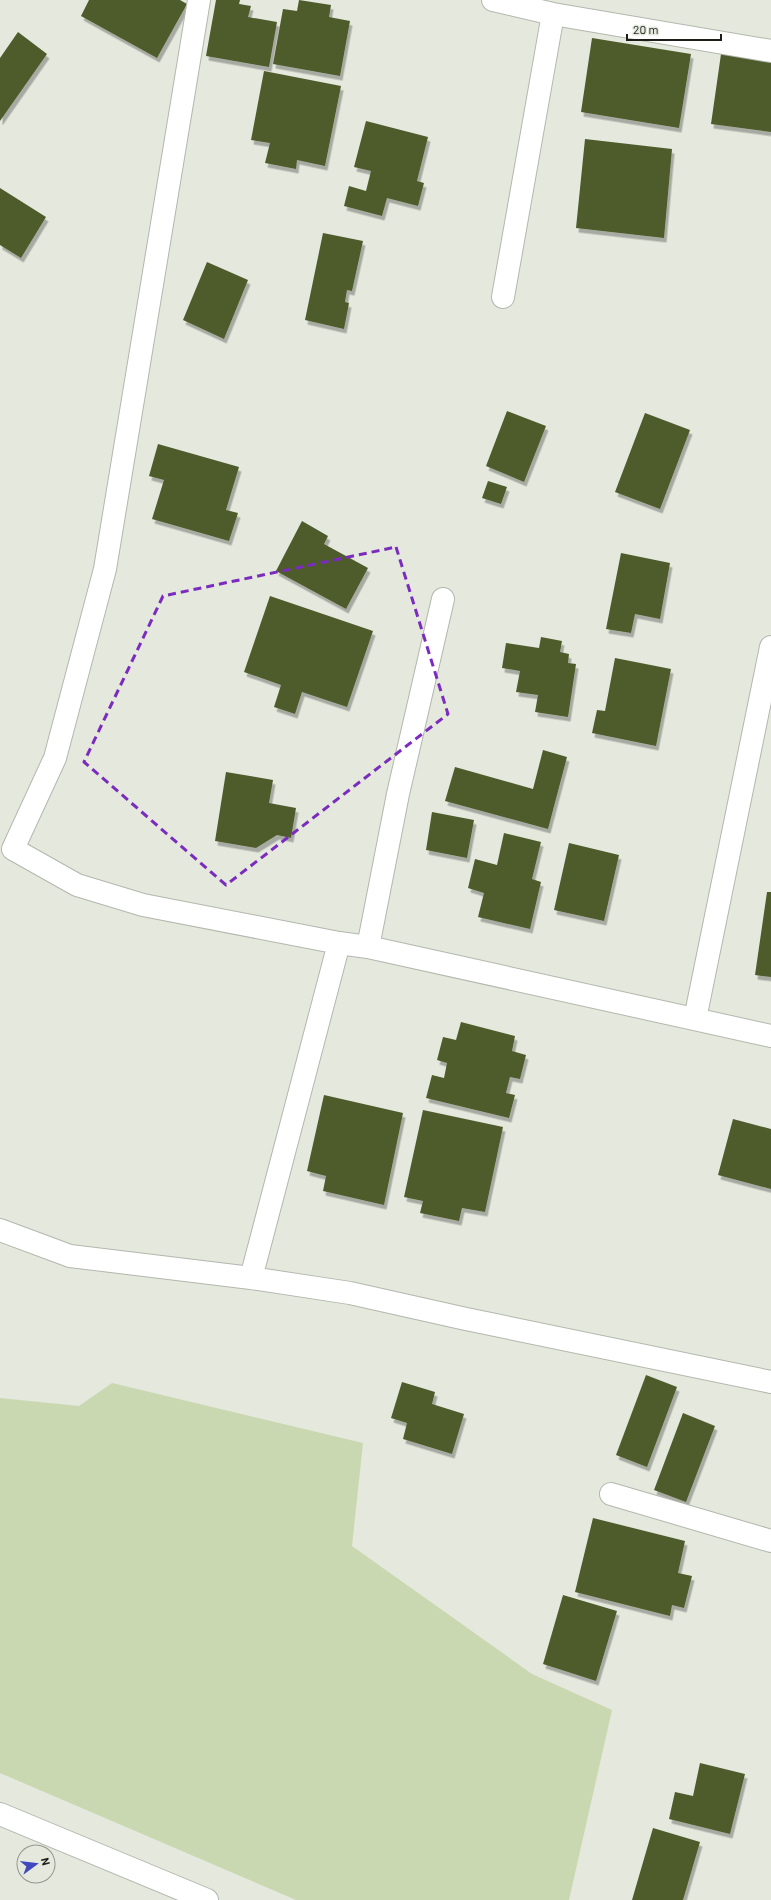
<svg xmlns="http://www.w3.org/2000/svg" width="771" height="1900" viewBox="0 0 771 1900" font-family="Barlow,sans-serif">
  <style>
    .green { fill: #cad8b1 }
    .building { fill: #4d5c2c; filter: url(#shadow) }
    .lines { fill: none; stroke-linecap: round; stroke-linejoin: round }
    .minor-casing { stroke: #b3b7ad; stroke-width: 24 }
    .minor { stroke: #fff; stroke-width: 22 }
    .marked { fill: none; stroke: #7b2cbf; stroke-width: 3; stroke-dasharray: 8 5; stroke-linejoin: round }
  </style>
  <defs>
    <filter id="shadow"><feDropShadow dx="2.5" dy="4.5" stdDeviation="0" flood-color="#0004"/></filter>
  </defs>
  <rect width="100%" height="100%" fill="#e4e8dd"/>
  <path class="green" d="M112,1383L363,1443L352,1546L532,1674L612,1710L569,1900H296L0,1773V1398L79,1406Z"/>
  <path class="building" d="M89,0H180L187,4L157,58L81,16Z
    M216,0H240L239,4L251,6L248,17L277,22L269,67L206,56Z
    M299,0L331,5L329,17L350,21L340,76L273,64L283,9L297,11Z
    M18,32L47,54L0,121V58Z
    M592,38L691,54L679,128L581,112Z
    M721,54L771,61V132L711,124Z
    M264,71L341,86L325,166L297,160L296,169L265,163L270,143L251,140Z
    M366,121L428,137L417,181L424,183L418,206L387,198L382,216L344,206L349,186L366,191L371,171L354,167Z
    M585,139L672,149L664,238L576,228Z
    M0,188L46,217L21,258L0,245Z
    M323,233L363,241L352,291L347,290L345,302L349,303L344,329L305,320Z
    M207,262L248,280L224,339L183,320Z
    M507,411L546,426L524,482L486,466Z
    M645,413L690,430L660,509L615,492Z
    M158,444L239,467L226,510L238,513L229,541L152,519L164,480L149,476Z
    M488,481L507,487L501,504L482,498Z
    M302,521L328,536L324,544L368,568L346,609L276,571Z
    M621,553L670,563L660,619L635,614L631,633L606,629Z
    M270,596L373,631L347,707L302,692L295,714L274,707L281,685L244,672Z
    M541,637L562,641L560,652L569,654L568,663L576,664L568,717L535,712L538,695L516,692L520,671L502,668L506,643L539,648Z
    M615,658L671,669L656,746L592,733L597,710L605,711Z
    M543,750L567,757L548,829L445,801L455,767L533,789Z
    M226,772L273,780L269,803L296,808L291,838L277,835L256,848L215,841Z
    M432,812L474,820L467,858L426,850Z
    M504,833L541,842L532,879L541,882L530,929L478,917L484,893L468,888L475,859L497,865Z
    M569,843L619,855L604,921L554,910Z
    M767,892H771V977L755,975Z
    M461,1022L515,1036L512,1051L526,1055L520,1079L510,1077L506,1093L515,1095L509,1118L426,1098L432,1075L444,1078L447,1063L437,1060L443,1037L456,1040Z
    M324,1095L403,1113L384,1205L323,1191L326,1176L307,1171Z
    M423,1110L503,1127L485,1212L462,1208L459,1221L420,1213L423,1201L404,1197Z
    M733,1119L771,1129V1189L718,1175Z
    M646,1375L677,1387L647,1467L616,1455Z
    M402,1382L435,1392L432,1404L464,1414L452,1454L403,1439L407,1423L391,1418Z
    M683,1413L715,1426L686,1502L654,1490Z
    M593,1518L685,1541L678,1573L692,1576L684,1608L672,1605L670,1616L575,1592Z
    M563,1595L617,1611L596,1681L543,1664Z
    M700,1763L745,1774L730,1834L669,1819L675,1792L693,1796Z
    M653,1828L700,1842L683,1900H632Z"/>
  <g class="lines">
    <g class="minor-casing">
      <path id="minor" d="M199,0L105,569L55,758L13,849L77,885L143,905L339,943L368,947L771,1036
        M493,0L553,14L771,51
        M503,297L553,14
        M368,947L398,794L443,599
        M695,1019L771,647
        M0,1230L70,1256L251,1278L350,1293L466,1319L771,1382
        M251,1278L339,943
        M611,1494L771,1541
        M0,1814L207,1900"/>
    </g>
    <use href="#minor" class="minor"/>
  </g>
  <path class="marked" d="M396,547L448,714L226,885L84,762L163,596Z"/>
  <g transform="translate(36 1864) rotate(75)"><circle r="19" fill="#e4e8dd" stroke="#94978f"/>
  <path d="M0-3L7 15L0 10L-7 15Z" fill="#404abe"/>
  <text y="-6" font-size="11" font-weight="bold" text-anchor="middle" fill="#1d1e1a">N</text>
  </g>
  <path d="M627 34v6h94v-6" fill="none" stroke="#1d1e1a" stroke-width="2"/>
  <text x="633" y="34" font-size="12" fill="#1d1e1a" stroke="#e4e8dd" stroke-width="3" paint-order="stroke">20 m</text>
</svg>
